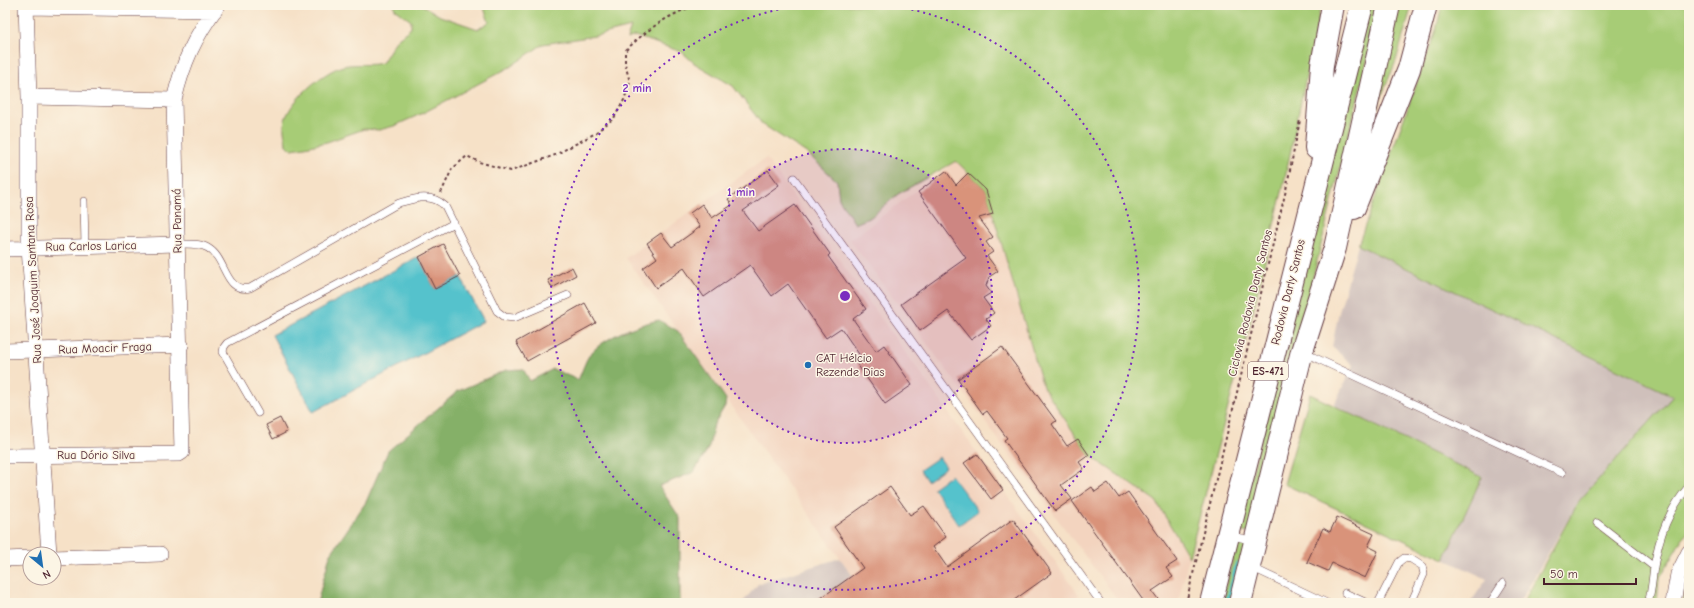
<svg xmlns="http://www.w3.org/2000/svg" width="1694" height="608" viewBox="0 0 1694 608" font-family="'Comic Neue',sans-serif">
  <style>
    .built { fill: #f3d4bf }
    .industrial { fill: #cfc0bb }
    .green { fill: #a7cc76; stroke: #787650 }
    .forest { fill: #85b067; stroke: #686849 }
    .water { fill: #55c2cc; stroke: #50707c }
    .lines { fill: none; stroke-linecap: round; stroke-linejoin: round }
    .stream { stroke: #55c2cc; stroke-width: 3.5 }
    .building { fill: #d9937a }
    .service-casing { stroke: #643c42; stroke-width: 8 }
    .minor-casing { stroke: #643c42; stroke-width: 16 }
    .primary-casing { stroke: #643c42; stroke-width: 24 }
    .path { stroke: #643c42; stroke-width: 2; stroke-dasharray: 3 3; stroke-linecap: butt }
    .service { stroke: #fff; stroke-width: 7 }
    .minor { stroke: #fff; stroke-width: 15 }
    .primary { stroke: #fff; stroke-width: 22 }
    .ring { fill: none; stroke: #7b2cbf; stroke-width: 2; stroke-dasharray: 2 4 }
    .poi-dot { fill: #1f6fb2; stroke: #fcf5e5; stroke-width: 1.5 }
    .labels { text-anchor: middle; stroke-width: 3; stroke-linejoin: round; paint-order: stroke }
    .shield { fill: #fcf5e5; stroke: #7f5f63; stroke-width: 1 }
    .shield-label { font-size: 11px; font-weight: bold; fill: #4a1f2b }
    .street-label { font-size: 12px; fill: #4a1f2b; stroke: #fcf5e5 }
    .poi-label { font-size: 12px; fill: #4a1f2b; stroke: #fcf5e5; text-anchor: start }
    .centre { fill: #7b2cbf; stroke: #fcf5e5; stroke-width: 2 }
    .ring-label { font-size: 12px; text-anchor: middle; font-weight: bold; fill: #7b2cbf; stroke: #fcf5e5; stroke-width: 3; stroke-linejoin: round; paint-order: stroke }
  </style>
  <rect width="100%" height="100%" fill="#fcf5e5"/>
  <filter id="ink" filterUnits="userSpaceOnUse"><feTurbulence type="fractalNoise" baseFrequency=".025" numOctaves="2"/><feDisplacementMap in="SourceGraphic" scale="8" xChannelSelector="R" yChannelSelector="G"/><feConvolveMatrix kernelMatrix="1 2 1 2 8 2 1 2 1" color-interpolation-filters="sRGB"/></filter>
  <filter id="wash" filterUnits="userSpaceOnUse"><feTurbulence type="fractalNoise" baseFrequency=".012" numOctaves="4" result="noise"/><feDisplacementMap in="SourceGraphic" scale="16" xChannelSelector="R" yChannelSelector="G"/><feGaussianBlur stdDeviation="0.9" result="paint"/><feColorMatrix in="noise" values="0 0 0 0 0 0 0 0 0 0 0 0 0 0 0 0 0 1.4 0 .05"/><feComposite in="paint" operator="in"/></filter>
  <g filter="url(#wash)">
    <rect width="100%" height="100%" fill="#f6e1c7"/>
    <path class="built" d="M766,158L1079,595L1075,598L1078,603H872L626,258Z
      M956,161L986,190L1043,387L1089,455L1156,501L1189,557L1178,603H1120L850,240Z"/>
    <path class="industrial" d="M1358,245L1674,396L1579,501L1519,603H1470L1487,579L1444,559L1482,477L1334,405L1353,365L1332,347L1338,316Z
      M840,558L872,603H742L758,584Z"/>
    <path class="green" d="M394,5H422L440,16L478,29L489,22L484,8L487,5H1321L1283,188L1248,331L1189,557L1156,501L1089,455L1043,387L986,190L956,161L898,194L871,217L855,224L839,199L837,181L808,154L762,124L733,86L694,63L682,52L635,36L627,39L631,27L595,36L543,44L510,67L423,113L394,126L379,130L364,129L327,142L305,147L292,149L286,145C286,139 283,132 284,126C285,104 322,72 343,66C356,63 369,66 382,63L397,39L411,28V21L395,9Z
      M1369,5H1381L1249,533L1238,531Z
      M1400,5H1412L1396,61L1370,124Z
      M1442,5H1689V531L1682,539L1659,579L1657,603H1523L1579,501L1673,396L1358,245L1436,30Z
      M1310,394L1482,477L1444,559L1284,484Z
      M1241,544L1247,545L1232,603H1221L1236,546Z"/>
    <path class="forest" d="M659,320L678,331L726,399L725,406L714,424L709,447L694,472L659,486L680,518V603H317L330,555L366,502L388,451L458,391L506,370L523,369L530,381L553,369L578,380C582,372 585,361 590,354C606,336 636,325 659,320Z
      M1689,567V603H1682Z"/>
    <path class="water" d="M419,257L435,289L460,276L484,321L313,412L272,335Z
      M939,457L946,467L927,481L920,470Z
      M951,475L978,511L959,525L933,488Z"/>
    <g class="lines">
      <path class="stream" d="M1227,603L1237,563"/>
    </g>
    <g id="blocks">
      <path class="building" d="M768,170L779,185L743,211L758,231L795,205L830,254L828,256L866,309L853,319L876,351L884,345L912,385L885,404L857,364L863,360L841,328L826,338L788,284L772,296L750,265L704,297L684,268L656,288L643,268L657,258L647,243L661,233L672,247L700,227L690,213L702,204L712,218L732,205L728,199Z
        M946,171L956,185L968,173L986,190L993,214L979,218L993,237L986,242L993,252L987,256L998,271L989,277L986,286L991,293L983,298L994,313L986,319L991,326L971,340L948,311L920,331L901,304L966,258L918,192Z
        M443,244L460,276L435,289L419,257Z
        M572,267L576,275L552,288L548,280Z
        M585,303L596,323L527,361L516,342Z
        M1002,347L1056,421L1052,424L1067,446L1078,439L1089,455L1079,462L1084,469L1061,485L1072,499L1055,511L1004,440L1007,438L987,411L983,414L958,379Z
        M280,418L287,432L273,439L266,425Z
        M977,454L1003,490L991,499L964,463Z
        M1108,483L1119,498L1128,492L1177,561L1166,568L1173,577L1152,591L1161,603H1145L1072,501L1092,487L1095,492Z
        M890,487L910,515L924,506L946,537L933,547L947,567L1013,519L1052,573L1010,603H814L863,568L834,527Z
        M1337,517L1374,534L1368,546L1378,551L1365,578L1332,563L1328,571L1307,562L1323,528L1330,532Z"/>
    </g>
  </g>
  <g filter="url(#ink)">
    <use href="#blocks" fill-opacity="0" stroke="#643c42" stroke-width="1"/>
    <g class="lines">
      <g class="service-casing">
        <path id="service" d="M794,178L1101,603
          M84,201L85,246
          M177,244C186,244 200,243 208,248C227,259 224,293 250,288L399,203C416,198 431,193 445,206L497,311L505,317L514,318L568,295
          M1305,353L1562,473
          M258,413L223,352L224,347L227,343L454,223
          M1597,523L1654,567
          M1230,535L1253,541
          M1251,567L1327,603
          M1345,593L1367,603
          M1378,603L1399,562L1404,558L1411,559L1422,566L1424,574L1411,603
          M1490,603L1503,583
          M1648,603C1652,591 1652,579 1654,567C1659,535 1669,510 1689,486"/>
      </g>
      <g class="minor-casing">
        <path id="minor" d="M26,5L29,97V247L49,554
          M26,7L215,10
          M29,97L174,100
          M5,249L177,244
          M5,351L181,345
          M5,456L179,454L182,452L174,100C183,62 195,36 218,5
          M54,558L160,554
          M5,559L30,558
          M1673,603L1678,574L1689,552"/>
      </g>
      <g class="primary-casing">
        <path id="primary" d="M1316,148L1322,65L1333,5
          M1354,208L1409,69L1426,5
          M1211,603L1362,5
          M1240,603L1302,351L1335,248L1389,5"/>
      </g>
      <path class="path" d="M441,193L452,169L467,156L479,162L511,171L555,155L594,134L614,118L624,100L630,82L625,64V51C646,30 668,15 696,5
        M1186,603L1286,190L1300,120"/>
      <use href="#service" class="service"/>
      <use href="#minor" class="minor"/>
      <use href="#primary" class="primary"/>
    </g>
  </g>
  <circle cx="845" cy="296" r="147" fill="#7b2cbf" fill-opacity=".12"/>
  <g class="ring">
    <circle cx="845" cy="296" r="147"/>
    <path d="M888 5A294 294 0 1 1 802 5"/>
  </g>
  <circle class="poi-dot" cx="808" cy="365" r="4"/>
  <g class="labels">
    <rect class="shield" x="1248" y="362" width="40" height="18" rx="3"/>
    <g class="shield-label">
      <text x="1268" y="375">ES-471</text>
    </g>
    <g class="street-label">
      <text transform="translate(177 221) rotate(-91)" y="4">Rua Panamá</text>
      <text transform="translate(91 246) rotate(-1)" y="4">Rua Carlos Larica</text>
      <text transform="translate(33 280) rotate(-93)" y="4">Rua José Joaquim Santana Rosa</text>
      <text transform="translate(1288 292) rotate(-76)" y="4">Rodovia Darly Santos</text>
      <text transform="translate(1250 303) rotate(-76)" y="4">Ciclovia Rodovia Darly Santos</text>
      <text transform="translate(105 348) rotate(-2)" y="4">Rua Moacir Fraga</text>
      <text x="96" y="459">Rua Dório Silva</text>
    </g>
    <g class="poi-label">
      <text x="816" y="362">CAT Hélcio<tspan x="816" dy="14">Rezende Dias</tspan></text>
    </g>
  </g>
  <circle cx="845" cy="296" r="6" class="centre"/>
  <g class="ring-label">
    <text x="637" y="92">2 min</text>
    <text x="741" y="196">1 min</text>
  </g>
  <rect width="1694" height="608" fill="none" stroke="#fcf5e5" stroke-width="20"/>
  <g transform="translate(42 566) rotate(151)"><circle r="19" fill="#fcf5e5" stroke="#b59f9b"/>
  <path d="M0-3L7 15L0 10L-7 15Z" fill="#1f6fb2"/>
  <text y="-6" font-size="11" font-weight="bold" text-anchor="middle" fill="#4a1f2b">N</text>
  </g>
  <path d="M1544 578v6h92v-6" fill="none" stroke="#4a1f2b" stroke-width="2"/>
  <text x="1550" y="578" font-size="12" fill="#4a1f2b" stroke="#fcf5e5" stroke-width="3" paint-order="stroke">50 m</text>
</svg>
